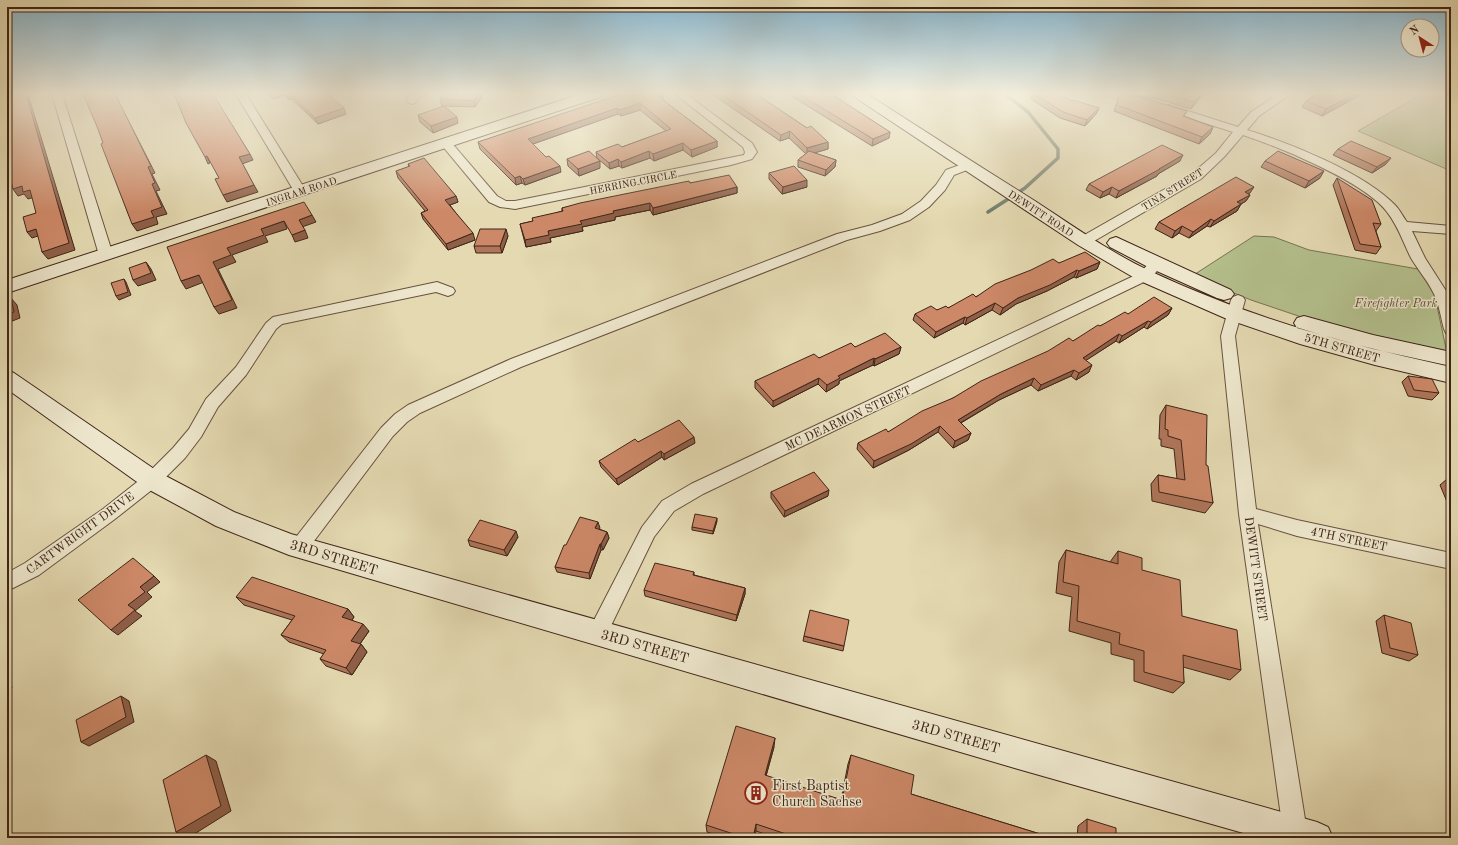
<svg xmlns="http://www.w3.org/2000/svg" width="1458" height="845" viewBox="0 0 1458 845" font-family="'Old Standard TT',serif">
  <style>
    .green { fill: #b3bf8c; stroke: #797252 }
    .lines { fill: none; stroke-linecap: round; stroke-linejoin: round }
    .stream { stroke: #737e6f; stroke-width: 3.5 }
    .street-casing { stroke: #68523e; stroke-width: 2 }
    .secondary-casing { stroke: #3f2518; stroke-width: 2 }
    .street { fill: #ede6cc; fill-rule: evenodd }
    .secondary { fill: #ede6cc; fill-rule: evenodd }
    .wall { fill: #af7559; stroke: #3f2518 }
    .shaded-wall { fill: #8f5f48; stroke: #3f2518 }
    .building { fill: #cc8867; stroke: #3f2518 }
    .labels { text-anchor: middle; stroke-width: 3; stroke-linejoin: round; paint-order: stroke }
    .far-street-label { font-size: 10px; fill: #3f2518; stroke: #ede6cc }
    .park-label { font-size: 12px; font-style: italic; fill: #5c4c35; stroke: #ede6cc }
    .street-label { font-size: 12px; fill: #3f2518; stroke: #ede6cc }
    .near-street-label { font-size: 14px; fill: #3f2518; stroke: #ede6cc }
    .near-poi-label { font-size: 14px; fill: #3f2518; stroke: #ede6cc; text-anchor: start }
  </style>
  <rect width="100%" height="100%" fill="#e4d9b1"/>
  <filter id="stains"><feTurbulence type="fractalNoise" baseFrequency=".005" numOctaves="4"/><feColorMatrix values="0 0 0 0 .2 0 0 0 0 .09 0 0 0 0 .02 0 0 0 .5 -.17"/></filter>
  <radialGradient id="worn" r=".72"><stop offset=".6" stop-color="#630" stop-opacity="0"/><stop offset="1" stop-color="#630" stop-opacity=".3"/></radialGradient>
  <path class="green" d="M1422,94H1451V171L1358,131Z
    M1254,236L1274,237L1309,250L1418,269L1434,292L1447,353L1322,324L1251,300L1192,276Z"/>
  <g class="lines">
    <path class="stream" d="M988,212L1025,188L1058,158V149L1028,112L1005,94"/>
    <g class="street-casing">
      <path id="street" d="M52,94H62L113,255L111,258H101L99,255Z
        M236,94H246L306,191L304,194H296L294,191Z
        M411,94H421L415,103L411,104L406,101Z
        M675,94H686L752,143L757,152L752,159L731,165L515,209L500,207L489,202L440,143L442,141H450L497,196L506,201H515L744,155L745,152L743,147Z
        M1106,94H1125L1144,98L1145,100L1140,103L1107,96Z
        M1279,94H1291L1259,116L1247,130C1290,143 1364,173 1395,205C1400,210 1403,217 1407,222L1451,226V234L1412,231L1425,258L1448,294L1451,304V334L1446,333L1444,329C1441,318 1439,304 1434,294C1428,281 1418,270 1411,258C1403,242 1398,226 1387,212C1365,182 1279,147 1243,135L1224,157L1201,179L1089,244H1079L1078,241L1079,238L1193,173L1216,153L1233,132L1161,109L1160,107L1161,105H1169L1238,127L1251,112Z
        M968,162L972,164L974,166L972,168L954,175L945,190L929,207L910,220L880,231L847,240L521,367L420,413L407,422L393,436L305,553L299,555L293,553L290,547L293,541L381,428L395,414L408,405L511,359L837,234L872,225L902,214L921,201L936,185L946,170Z
        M1156,260L1161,261L1163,264L1150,279L703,494L674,511L654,537L605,638L598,641L591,638L588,632L591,626L642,527L662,501L691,484L1140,273L1151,261Z
        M437,282L453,288L455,291L453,294L448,296L436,292L282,324L276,329L246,375L218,407L201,437L185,458L158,485L115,519L39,575L7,591V573L25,563L103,509L146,475L173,448L189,429L206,399L236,367L266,323L273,317Z
        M1238,295L1243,297L1245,300L1235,336L1256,509L1297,520L1451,553V569L1297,536L1258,524L1308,838H1284L1239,514L1221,336L1231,300L1233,297Z"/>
    </g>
    <g class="secondary-casing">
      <path id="secondary" d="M581,94H602L600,97L7,293V280Z
        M850,94H867C923,130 979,166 1035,201C1073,226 1111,253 1152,272C1248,317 1348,345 1451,367V383L1375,365L1300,344L1227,319L1138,280L1078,245Z
        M1116,237L1231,290L1234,294L1231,298L1224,300L1217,298L1150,268L1110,247L1107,243L1110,239Z
        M1304,316L1373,335L1451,352V366L1373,349L1297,328L1294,323L1297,318Z
        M7,370L14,373L160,473L234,512L291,534L1317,822L1328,827L1333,838H1261L1018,769L289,555L216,526L144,487L7,389Z"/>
    </g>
    <use href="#street" class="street"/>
    <use href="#secondary" class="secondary"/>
  </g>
  <path class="wall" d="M269,94H318L320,95L346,114L318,124L292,99L289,100L285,95L273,99Z
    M444,94H484L475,107L442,106L440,99Z
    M712,94H756L828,142V149L814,153L836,160L835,167L825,176L798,167V160L806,154L789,138L780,141Z
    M788,94H831L890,132L889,138L872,146Z
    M1033,94H1059L1072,101L1099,108L1096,114L1085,126L1060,118L1031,99Z
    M1120,94L1187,111L1184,116L1213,127L1210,134L1199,144L1114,111Z
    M1124,94H1203L1191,109L1157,99Z
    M1319,94H1362L1322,116L1302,107L1306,101Z
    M663,95V100L717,141V147L692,157L683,150L654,161L650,158L622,168L619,166L610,169L597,158L596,152L622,147L666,131L640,110L621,116L618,114L533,144L561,172L525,185L522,183L516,185L480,149L478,142Z
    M418,115L458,123L433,133L420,122Z
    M1338,149L1386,164L1372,173L1333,155Z
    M567,159L600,168L579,176L568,166Z
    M1180,161L1158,174L1157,176L1116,198L1109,194L1100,198L1086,190L1089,184Z
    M1265,161L1320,178L1305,188L1261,167Z
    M408,164L456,196L458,202L450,205L475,240L448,250L423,219L421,213L425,211L398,178L396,171L409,167Z
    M769,173L807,187L782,194L769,179Z
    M1337,178L1381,224L1376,231L1381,247L1376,254L1355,250L1333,185Z
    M690,183L737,187V193L653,215L650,210L615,217V220L582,227L583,231L550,238L551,242L526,247L520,224L533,221L562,211V208Z
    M1250,193L1249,194L1250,195L1246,201L1241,204L1237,211L1210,227L1207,226L1189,238L1179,233L1172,238L1155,229L1159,222Z
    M508,236L502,253H476L474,246Z
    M1100,262L1097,269L1076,278L1074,277L1047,291L1016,304L1000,315L992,310L965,325L963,323L934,338L913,320L915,314L948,308L1059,263Z
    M1172,308L1168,315L1147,329L1144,327L1119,343L1116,341L1086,360L1089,372L1076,380L1071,376L1038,391L1031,385L999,400L961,423L971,433L968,440L953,448L938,432L909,450L873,468L857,449L858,443L888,432L953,398L1073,341L1100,326L1128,314Z
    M855,347H901L899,354L874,366L873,365L839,381V384L826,392L818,384L773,407L755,388V381L819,358Z
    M1408,376L1439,393L1432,400L1408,396L1402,382Z
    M1166,405L1206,465L1213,503L1205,513L1152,501L1151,484L1158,475L1177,479L1174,449L1161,446V439H1159L1160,415Z
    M638,442L695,443L664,460L662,457L618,485L601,467L599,461Z
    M1447,479H1451V509H1450L1440,485Z
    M771,492L828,496L784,517L771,498Z
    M717,521L713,534L692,530V527Z
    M600,528L599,529L607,532L609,538L603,550H601L590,579L557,572L555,567L566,545Z
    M518,537L507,556L470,546L468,540Z
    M1066,550L1110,562L1118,551L1142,570L1182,616L1241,670L1230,680L1183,667L1184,683L1173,693L1134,681V660L1111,654V643L1069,631L1072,597L1056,593L1059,562Z
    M694,572V575L745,588V594L736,621L645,596L644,590Z
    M236,597L348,609L354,617L352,620L369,631L360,644H361L367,652L352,675L326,666L320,659L324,654L289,642L281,635L292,620L244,605Z
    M1384,615L1418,655L1409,661L1382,653L1376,621Z
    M804,636L844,646L843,651L803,641Z
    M774,747L766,776L841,800L848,764L851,755L911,794L1053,838H776L756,831L754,838H725L707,832L706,825Z
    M1087,819L1116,838H1077L1078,826Z"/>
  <path class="shaded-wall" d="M26,94H28L75,250L48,259L42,252Z
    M115,94H116L120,104L155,173L152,174L160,190L156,191L167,214L156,217L158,224L137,231L132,224L151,211L152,184Z
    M270,94H284L285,95L273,99Z
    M286,94H290L292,99L289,100Z
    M478,94H484L475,107L474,101Z
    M1201,94H1203L1191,109L1194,102Z
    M1354,94H1362L1322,116L1326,109Z
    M663,95V102L659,97Z
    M640,103V110L621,116L620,110Z
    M344,108L346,114L318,124L315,118Z
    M617,108L618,114L530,145L528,139Z
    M1099,108L1096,114L1085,126L1087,120Z
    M457,117L458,123L433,133L431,126Z
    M1213,127L1210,134L1199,144L1202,137Z
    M790,131L789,138L780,141L781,135Z
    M890,132L889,138L872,146L873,139Z
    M717,141V147L692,157L691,150Z
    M828,142V149L807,155V148Z
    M683,143V150L654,161L653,154Z
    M649,151L650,158L622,168L621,162Z
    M250,154L253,160L242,164L239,157Z
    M1183,155L1180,161L1158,174L1157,176L1116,198L1119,191Z
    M207,156L210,163L208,164L205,157Z
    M1391,158L1386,164L1372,173L1377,167Z
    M618,159L619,166L610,169L609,163Z
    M836,160L835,167L825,176L826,170Z
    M600,161V168L579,176L578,169Z
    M560,166L561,172L525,185L523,179Z
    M1324,171L1320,178L1305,188L1309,181Z
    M520,176L522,183L516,185L515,178Z
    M807,180V187L782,194L783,187Z
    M254,185L258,192L227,202L223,195Z
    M22,186L30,190L35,197L28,199L24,194L18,196L13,189Z
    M737,187V193L653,215V208Z
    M1112,187L1109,194L1100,198L1103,192Z
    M1254,187L1250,193L1241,198L1245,192Z
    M1250,195L1246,201L1233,209L1237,202Z
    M456,196L458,202L447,206L445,200Z
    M650,203V210L615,217V220L582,227L583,231L550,238L551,242L526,247L525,240L548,231L580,221L613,211Z
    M1241,204L1237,211L1210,227L1214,221Z
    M312,215L316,222L302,227L299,220Z
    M1211,219L1207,226L1189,238L1193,232Z
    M284,221L287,229L265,236L268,242L232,255L236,262L218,269L237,308L219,314L214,307L213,262L227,248L261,229Z
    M1182,226L1179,233L1172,238L1175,231Z
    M36,229L41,235L32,238L27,232Z
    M506,229L508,236L502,253L500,246Z
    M305,230L308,238L295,242L292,235Z
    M473,233L475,240L448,250L446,244Z
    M146,262L151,269L156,280L138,286L133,280Z
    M1100,262L1097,269L1076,278L1079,271Z
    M1077,270L1074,277L1047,291L1016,304L1000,315L1003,308L1018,298Z
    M199,275L204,282L186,289L181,281Z
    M124,279L126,282L131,295L119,300L116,296Z
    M11,298L17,305L20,318L7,323V314Z
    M995,303L992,310L965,325L967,318Z
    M1172,308L1168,315L1147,329L1151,322Z
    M965,317L963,323L934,338L936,332Z
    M1148,321L1144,327L1119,343L1122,336Z
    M1119,334L1116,341L1079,365L1083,358Z
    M901,347L899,354L874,366L875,359Z
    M874,358L873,365L839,381V384L826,392L827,385L838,376Z
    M1092,365L1089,372L1076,380L1079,373Z
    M1074,370L1071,376L1038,391L1041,385Z
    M819,378L818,384L773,407V401Z
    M1034,378L1031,385L999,400L955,426L958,420L1001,394Z
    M940,426L938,432L909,450L873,468L874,461Z
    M971,433L968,440L953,448L955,441Z
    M694,437L695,443L664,460V454Z
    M661,451L662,457L618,485L616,479Z
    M829,490L828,496L784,517L785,511Z
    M717,518V521L713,534V531Z
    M598,522L600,528L597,534L595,528Z
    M516,531L518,537L507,556L504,550Z
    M607,532L609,538L603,550L601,544Z
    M600,544L601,550L590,579L589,573Z
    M154,576L160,582L147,592L152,597L135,611L142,616L118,635L111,630L128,605L140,587Z
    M745,588V594L736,621L737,615Z
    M348,609L354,617L348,625L342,617Z
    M363,624L369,631L357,648L351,641Z
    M361,644L367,652L352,675L346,668Z
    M7,665L12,688L7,691Z
    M121,696L129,701L134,722L89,746L81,742Z
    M775,738L774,747L764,783L765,775Z
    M206,755L216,761L231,811L188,838L176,832Z
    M756,824V831L754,838H753Z"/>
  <path class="building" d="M7,94H26L69,243L42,252L36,229L27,232L23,217L36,213L30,190L23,192L22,186L13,189L7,165V127H10L7,117Z
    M83,94H115L151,166L148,167L155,183L152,184L162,207L151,211L154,217L132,224L101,144L103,143L98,129Z
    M174,94H213L250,154L239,157L254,185L223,195L215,179L219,178L207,156L205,157L186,123Z
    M290,94H318L320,95L324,94H328L344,108L315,118Z
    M444,94H478L474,101L440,99Z
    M621,94H661L663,95L659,97L717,141L691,150L683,143L653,154L649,151L621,162L618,159L609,163L596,152L618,144L622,147L671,129L640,103L620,110L617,108L528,139L546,157L549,156L560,166L523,179L520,176L515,178L478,142Z
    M721,94H756L807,128L811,126L828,142L807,148L790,131L781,135Z
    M799,94H831L890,132L873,139Z
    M1034,94H1059L1072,101L1073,100L1099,108L1087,120L1063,112Z
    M1120,94L1147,99L1187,111L1183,116L1213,127L1202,137L1117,105Z
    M1164,94H1201L1194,102Z
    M1319,94H1354L1326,109L1306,101Z
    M444,106L457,117L431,126L418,115Z
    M1351,141L1391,158L1377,167L1338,149Z
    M1162,145L1183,155L1159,169H1160L1119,191L1112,187L1103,192L1089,184Z
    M589,151L600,161L578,169L567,159Z
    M809,151L836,160L826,170L798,160Z
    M1278,151L1324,171L1309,181L1265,161Z
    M424,158L456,196L445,200L473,233L446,244L421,213L428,210L396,171L410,166L408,164Z
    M794,166L807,180L783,187L769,173Z
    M729,175L737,187L653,208L650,203L613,211L614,213L580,221L582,224L548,231L549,235L525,240L520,224L533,221L532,218L563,211L562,208L580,203L689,181L690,183Z
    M1236,177L1254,187L1245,192L1250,195L1237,202L1241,204L1214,221L1211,219L1193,232L1182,226L1175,231L1159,222Z
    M1337,178L1372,200L1381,224L1373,223L1381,247L1360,244Z
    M304,202L312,215L299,220L305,230L292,235L284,221L261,229L264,235L227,248L231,255L213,262L232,300L214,307L199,275L181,281L167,247Z
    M480,229H506L500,246H474Z
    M1085,252L1100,262L1079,271L1077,270L1050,285L1018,298L1003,308L995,303L967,318L965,317L936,332L915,314L931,306L937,310L946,306L948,308L973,294L976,297L995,284L1031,270L1053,259L1059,263Z
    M146,262L151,273L133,280L129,268Z
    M124,279L128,292L116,296L111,283Z
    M1154,297L1172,308L1151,322L1148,321L1122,336L1119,334L1083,358L1092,365L1079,373L1074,370L1041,385L1034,378L1001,394L958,420L971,433L955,441L940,426L911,444L874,461L858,443L886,429L888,432L922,411L953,398L981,381L1048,351L1069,338L1073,341L1098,325L1100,326L1125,312L1128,314Z
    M11,298L14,312L7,314V300Z
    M885,333L901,347L875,359L874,358L838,376L840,378L827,385L819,378L773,401L755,381L814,354L819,358L851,343L855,347Z
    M1408,376L1432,379L1439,393L1414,390Z
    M1166,405L1207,415L1206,465L1208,466L1213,503L1159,492L1158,475L1185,480L1181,440L1168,436V430L1165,429Z
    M679,420L694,437L664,454L661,451L616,479L599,461L635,439L638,442Z
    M814,472L829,490L785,511L771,492Z
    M1447,479H1451V488Z
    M695,514L717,518L713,531L692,527Z
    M580,517L598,522L595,528L607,532L601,544H600L589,573L555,567L564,545H566Z
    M480,520L516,531L504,550L468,540Z
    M1066,550L1118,564V551L1142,558V570L1180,580L1182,616L1237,630L1241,670L1183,655L1184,683L1144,672V651L1119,644L1120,633L1077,621L1079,586L1063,582Z
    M133,558L154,576L140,587L145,592L128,605L135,610L111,630L78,600Z
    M655,563L694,572L693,575L745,588L737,615L644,590Z
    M252,577L348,609L342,617L363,624L351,641L361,644L346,668L320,659L326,650L281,635L295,616L236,597Z
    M810,610L849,620L844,646L804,636Z
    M1384,615L1411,623L1418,655L1390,648Z
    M121,696L126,717L81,742L76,720Z
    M736,726L775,738L765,775L842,800L851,755L914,775L911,794L1053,838H798L756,824L753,838H746L706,825Z
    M206,755L221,806L176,832L163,780Z
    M1087,819L1116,828V838H1087Z"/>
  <linearGradient id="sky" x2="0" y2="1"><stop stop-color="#87b6cf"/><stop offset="0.44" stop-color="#f3eedc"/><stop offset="1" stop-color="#f3eedc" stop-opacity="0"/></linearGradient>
  <rect width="1458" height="212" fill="url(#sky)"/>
  <defs>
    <g id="building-ring" transform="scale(1.15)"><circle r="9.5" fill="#ede6cc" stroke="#8f2418" stroke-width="1.5"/><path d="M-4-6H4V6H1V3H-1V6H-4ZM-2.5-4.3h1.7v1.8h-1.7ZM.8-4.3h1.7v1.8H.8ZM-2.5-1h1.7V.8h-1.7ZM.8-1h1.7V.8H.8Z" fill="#8f2418"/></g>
  </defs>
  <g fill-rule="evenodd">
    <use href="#building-ring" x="756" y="793"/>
  </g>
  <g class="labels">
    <g class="far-street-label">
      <text transform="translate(633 182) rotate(-11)" y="4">HERRING CIRCLE</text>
      <text transform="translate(1172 189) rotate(-32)" y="4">TINA STREET</text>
      <text transform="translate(301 191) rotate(-18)" y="4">INGRAM ROAD</text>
      <text transform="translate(1041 213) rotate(33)" y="4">DEWITT ROAD</text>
    </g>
    <g class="park-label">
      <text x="1396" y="307">Firefighter Park</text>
    </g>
    <g class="street-label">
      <text transform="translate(1342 348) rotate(16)" y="4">5TH STREET</text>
      <text transform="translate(848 418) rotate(-25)" y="4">MC DEARMON STREET</text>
      <text transform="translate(80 533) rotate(-36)" y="4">CARTWRIGHT DRIVE</text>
      <text transform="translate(1349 539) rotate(12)" y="4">4TH STREET</text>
      <text transform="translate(1256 569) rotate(82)" y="4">DEWITT STREET</text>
    </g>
    <g class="near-street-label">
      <text transform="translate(334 557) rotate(17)" y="5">3RD STREET</text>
      <text transform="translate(645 646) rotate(16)" y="5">3RD STREET</text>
      <text transform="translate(956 736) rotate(16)" y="5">3RD STREET</text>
    </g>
    <g class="near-poi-label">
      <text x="772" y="790">First Baptist<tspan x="772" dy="16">Church Sachse</tspan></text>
    </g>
  </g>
  <rect width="1458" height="845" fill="none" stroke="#e4d9b1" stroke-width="24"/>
  <rect x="8" y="8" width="1442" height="829" fill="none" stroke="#3f2518" stroke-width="2"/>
  <rect x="12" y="12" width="1434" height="821" fill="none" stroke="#3f2518"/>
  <g transform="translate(1420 38) rotate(324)"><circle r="19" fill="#ede6cc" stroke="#a79984"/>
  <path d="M0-3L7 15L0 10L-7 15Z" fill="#8f2418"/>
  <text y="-6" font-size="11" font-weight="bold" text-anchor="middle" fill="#3f2518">N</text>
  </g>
  <rect width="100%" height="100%" filter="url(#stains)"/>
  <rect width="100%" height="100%" fill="url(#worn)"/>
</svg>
